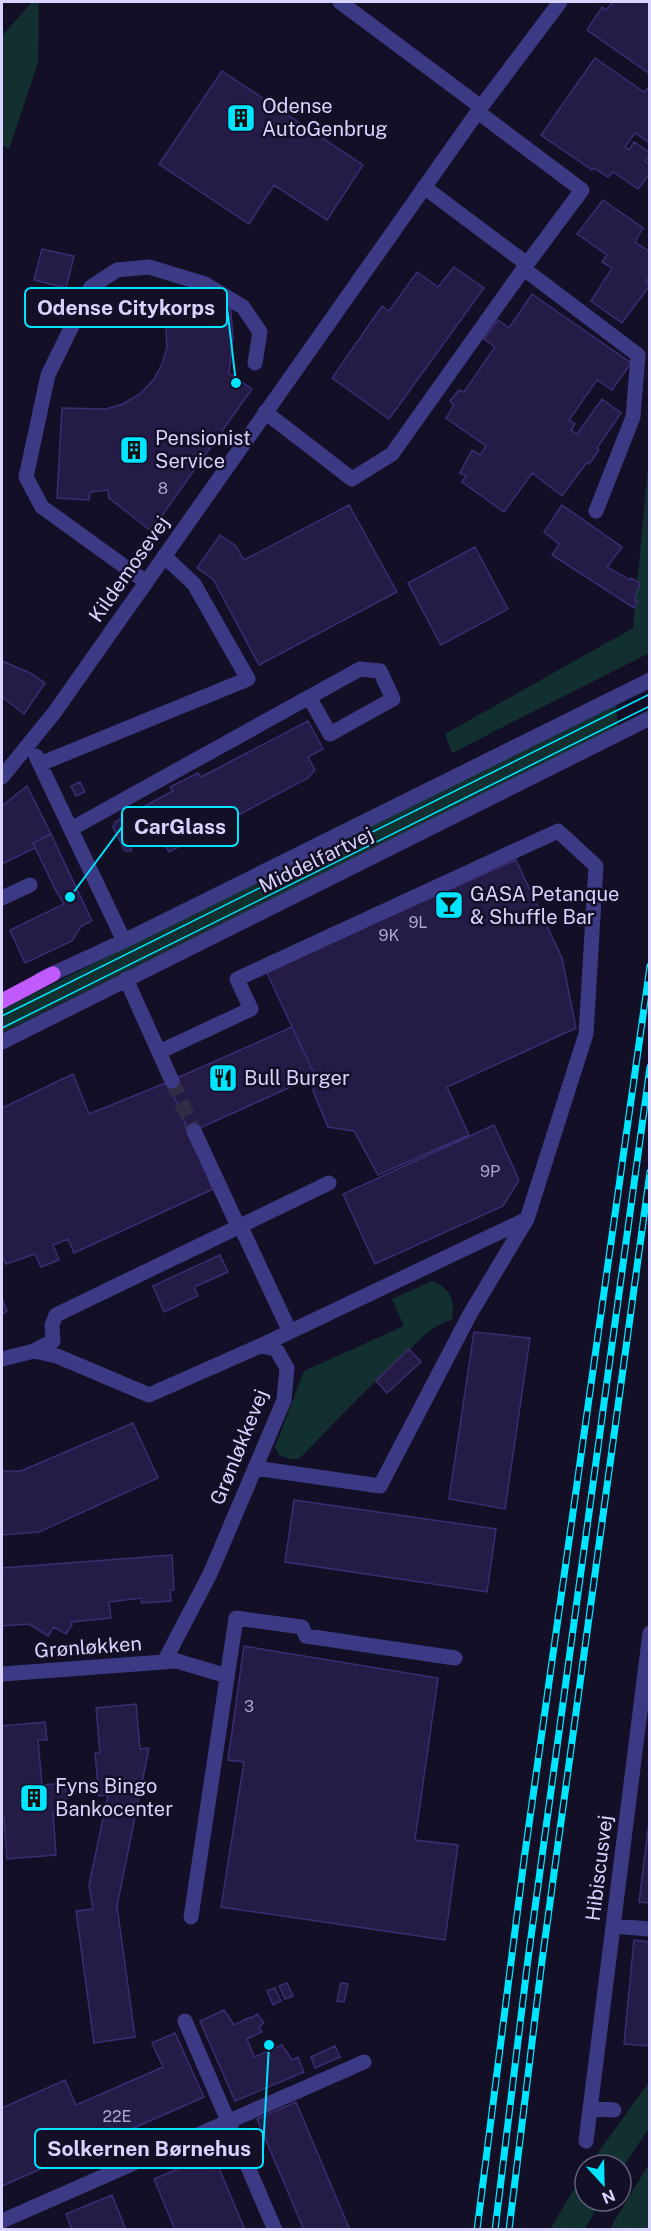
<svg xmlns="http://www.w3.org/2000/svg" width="651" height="2231" viewBox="0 0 651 2231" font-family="'Public Sans',sans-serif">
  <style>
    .green { fill: #12302f }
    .building { fill: #241b47; stroke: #3b2d73; stroke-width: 1.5 }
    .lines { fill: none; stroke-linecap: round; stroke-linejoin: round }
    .minor-tunnel { stroke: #312d47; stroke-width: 15; stroke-dasharray: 15 8; stroke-linecap: butt }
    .minor { stroke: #3d3a85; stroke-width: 15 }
    .major { stroke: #c25bff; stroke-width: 15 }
    .tram { stroke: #00e5ff; stroke-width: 1.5 }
    .rail-casing { stroke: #00e5ff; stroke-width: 7 }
    .rail { stroke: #130f26; stroke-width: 4.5; stroke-dasharray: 14; stroke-linecap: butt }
    .labels { text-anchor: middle; stroke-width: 5; stroke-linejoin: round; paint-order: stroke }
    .number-label { font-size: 16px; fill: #aca6d1 }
    .poi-label { font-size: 20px; fill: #d9d4ff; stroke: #130f26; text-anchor: start }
    .street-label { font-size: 20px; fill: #d9d4ff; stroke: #130f26 }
    .leader { fill: none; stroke: #00e5ff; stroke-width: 2 }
    .callout-dot { fill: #00e5ff; stroke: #130f26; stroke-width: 2 }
    .callout { fill: #130f26; stroke: #00e5ff; stroke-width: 2 }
    .callout-label { font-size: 21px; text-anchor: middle; font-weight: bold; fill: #d9d4ff }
  </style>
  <rect width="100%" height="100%" fill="#130f26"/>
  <path class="green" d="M32,2H39L38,63L9,149L2,145V36Z
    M649,457V653L452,753L445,734L633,628Z
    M616,705L618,727L2,1033V1009Z
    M432,1281C452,1289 455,1301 452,1320C432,1324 416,1344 401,1358C365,1390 333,1424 299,1459H290L279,1455L275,1447L304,1371L404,1326L392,1299Z
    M649,2082V2128L621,2170V2165H589Z
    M649,2164V2229H610L613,2223Z
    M585,2171V2201H601L585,2229H550Z"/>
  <path class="building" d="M613,2H650V74L587,30L602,7L606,10Z
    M595,58L644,92L650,86V143L635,133L625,147L629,150L634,142L650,153L645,161L650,164V173L638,189L613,172L608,177L594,168L592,170L541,135Z
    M222,71L363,165L327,220L274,185L249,224L159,164Z
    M603,200L643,228L635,242L650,252V277L646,281L650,285L622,323L591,301L612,268L602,262L607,255L577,234Z
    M42,249L74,256L66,288L34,280Z
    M454,267L484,288L389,419L332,378L382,306L389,311L417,272L438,287Z
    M532,294L631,363L612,390L597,380L569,420L575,424L571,430L577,434L602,399L621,413L597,448L599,450L589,464L587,462L562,496L532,473L504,512L462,482L466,476L460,473L472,450L480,455L486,446L446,418L454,405L450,401L459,390L464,392L495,347L484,339L498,320L509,328Z
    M230,301L233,338L229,373L252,389L151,531L109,498L108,490L90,492L89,500L57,498L62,408L106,409L123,404L140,394L154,379L162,364L167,348L165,311Z
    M349,505L397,592L259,665L213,579L197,568L220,535L236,546L244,560Z
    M562,505L622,547L607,567L630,580L631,578L640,583L635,597V601L638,602L634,608L552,555L559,544L544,532Z
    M475,547L508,609L441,645L408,583Z
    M2,661L30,673L45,683L24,714L2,697Z
    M308,721L323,749L308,757L315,770L308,778L169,852L157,831L152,833V840L148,841L146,838L132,846L131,851H125L113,827L115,822L173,791L170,787L198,773L201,777Z
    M80,782L85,792L76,796L71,786Z
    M27,786L51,834L33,843L35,848L2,864V806Z
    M51,834L92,921L81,926L72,941L25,963L10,930L64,904L55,889L33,843Z
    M516,860L562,958L576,1028L447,1087L469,1135L378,1175L354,1131L328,1127L313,1091L317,1080L266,971Z
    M292,1027L315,1076L189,1133L168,1082Z
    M73,1074L89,1114L168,1082L213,1189L74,1253L68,1239L53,1245L59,1260L41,1267L35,1254L6,1264L2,1255V1108Z
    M494,1125L519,1180L503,1206L375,1264L343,1194Z
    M220,1255L228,1272L194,1287L198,1296L164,1312L153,1286Z
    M2,1299L7,1311L2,1314Z
    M474,1332L530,1338L505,1509L449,1499Z
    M409,1349L421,1362L387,1393L376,1381Z
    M133,1423L158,1478L39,1532L2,1535V1471H21Z
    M294,1500L496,1529L487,1592L285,1562Z
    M172,1555L174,1590H170L171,1601L142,1603L141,1598L109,1602L111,1618L71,1622L72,1625L66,1634L54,1627L48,1636L29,1624L2,1626V1568Z
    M244,1646L438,1678L415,1840L458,1845L445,1940L221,1907L244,1762L228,1760Z
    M136,1704L140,1749L149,1748L117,1906L135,2037L94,2043L76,1911L93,1909L89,1885L108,1795L99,1796L95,1753H100L96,1708Z
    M45,1722L47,1740H38L42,1785L65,1783L67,1810L53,1812L56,1855L7,1859L4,1818H2V1726Z
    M650,1814V1903L639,1902Z
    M634,1940L650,1942V2046L624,2044Z
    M287,1983L293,1996L285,1999L279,1986Z
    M341,1983L348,1984L344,2002L337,2001Z
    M275,1988L281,2001L273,2005L267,1991Z
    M224,2010L234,2025L251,2017L252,2018L257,2014L264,2023L259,2027L262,2032L247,2039L254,2057L282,2045L292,2060L298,2057L304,2072L235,2101L200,2021Z
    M175,2033L204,2097L2,2186V2108L65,2080L76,2105L163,2067L152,2043Z
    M335,2046L340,2057L315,2068L311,2057Z
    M296,2102L350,2230H304L257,2119Z
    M213,2154L245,2230H175L154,2179Z
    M112,2195L126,2230H72L66,2214Z"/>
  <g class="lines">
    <path class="minor-tunnel" d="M172,1081L194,1131"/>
    <path class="minor" d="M340,2L481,107
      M424,187L527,264L582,190L478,112
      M524,269L638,355L633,417L596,511
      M265,412L352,479L392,454L527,264
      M146,582L42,507L26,477L48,375L91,287L117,270L149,267L205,284L243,307L260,332L255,363
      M36,756L124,941
      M40,764L248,679L194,584L164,556
      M2,777L54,713L481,107L560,2
      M71,829L360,669L380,671L393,699L330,734L309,697
      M2,898L30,885
      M41,979L124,941L650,680
      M126,979L172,1081
      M2,1042L650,718
      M159,1052L251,1009L237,979L558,831L596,866L586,1034L527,1219L470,1314L380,1486L255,1468
      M194,1131L238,1226
      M240,1225L290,1332
      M260,1346L527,1219
      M34,1351L53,1341L52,1325L56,1315L329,1183
      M2,1359L34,1351L57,1356L149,1395L260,1346L276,1349L287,1368L284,1400L210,1574L164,1662
      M2,1674L177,1661L227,1676
      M191,1917L236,1618L302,1627L306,1636L455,1658
      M613,1926L650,1929
      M185,2021L275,2230
      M590,2108L614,2110
      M586,2141L650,1633
      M2,2221L364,2062"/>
    <path class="major" d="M2,1001L53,974"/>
    <path class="tram" d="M2,1016L650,694
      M2,1028L650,706"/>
    <g class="rail-casing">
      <path id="rail" d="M477,2230L524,1860L650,966
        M495,2230L528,1959L650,1067
        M509,2230L542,1961L650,1172"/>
    </g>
    <use href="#rail" class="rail"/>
  </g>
  <defs>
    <g id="building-square" transform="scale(1.5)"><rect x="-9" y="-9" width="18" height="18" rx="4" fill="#00e5ff" stroke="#130f26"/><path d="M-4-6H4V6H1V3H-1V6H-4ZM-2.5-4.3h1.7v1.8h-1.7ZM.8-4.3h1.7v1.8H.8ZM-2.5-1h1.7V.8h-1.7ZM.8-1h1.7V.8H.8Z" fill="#111"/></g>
    <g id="bar-square" transform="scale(1.5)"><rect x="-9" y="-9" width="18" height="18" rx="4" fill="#00e5ff" stroke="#130f26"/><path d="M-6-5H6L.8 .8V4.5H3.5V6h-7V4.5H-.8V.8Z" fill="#111"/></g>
    <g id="restaurant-square" transform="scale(1.5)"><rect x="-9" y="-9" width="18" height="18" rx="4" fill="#00e5ff" stroke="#130f26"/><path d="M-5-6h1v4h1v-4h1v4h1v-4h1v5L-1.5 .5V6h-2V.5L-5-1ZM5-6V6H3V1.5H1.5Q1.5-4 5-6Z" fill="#111"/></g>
  </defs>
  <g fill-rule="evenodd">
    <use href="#building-square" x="241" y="118"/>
    <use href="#building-square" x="134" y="450"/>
    <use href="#bar-square" x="449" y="905"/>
    <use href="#restaurant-square" x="223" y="1078"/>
    <use href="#building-square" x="34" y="1798"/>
  </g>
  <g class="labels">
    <g class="number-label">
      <text x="163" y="494">8</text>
      <text x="418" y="928">9L</text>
      <text x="389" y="941">9K</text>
      <text x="490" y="1177">9P</text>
      <text x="249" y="1712">3</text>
      <text x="117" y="2122">22E</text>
    </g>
    <g class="poi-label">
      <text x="262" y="113">Odense<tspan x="262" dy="23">AutoGenbrug</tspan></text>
      <text x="155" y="445">Pensionist<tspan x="155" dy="23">Service</tspan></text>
      <text x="470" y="901">GASA Petanque<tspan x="470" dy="23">&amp; Shuffle Bar</tspan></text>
      <text x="244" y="1085">Bull Burger</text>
      <text x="55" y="1793">Fyns Bingo<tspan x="55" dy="23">Bankocenter</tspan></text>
    </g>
    <g class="street-label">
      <text transform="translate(129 569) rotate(-55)" y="7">Kildemosevej</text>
      <text transform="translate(316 860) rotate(-26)" y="7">Middelfartvej</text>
      <text transform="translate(239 1447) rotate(-68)" y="7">Grønløkkevej</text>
      <text transform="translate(88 1647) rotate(-4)" y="7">Grønløkken</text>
      <text transform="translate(599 1868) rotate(-83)" y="7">Hibiscusvej</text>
    </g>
  </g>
  <path class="leader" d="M236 383L227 307M70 897L122 827M269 2045L263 2149"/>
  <g class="callout-dot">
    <circle cx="236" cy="383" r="6"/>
    <circle cx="70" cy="897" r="6"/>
    <circle cx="269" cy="2045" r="6"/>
  </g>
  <g class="callout">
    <rect x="25" y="288" width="202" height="39" rx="6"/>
    <rect x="122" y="807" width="116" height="39" rx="6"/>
    <rect x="35" y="2129" width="228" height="39" rx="6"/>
  </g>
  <g class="callout-label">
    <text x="126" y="315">Odense Citykorps</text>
    <text x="180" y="834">CarGlass</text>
    <text x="149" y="2156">Solkernen Børnehus</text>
  </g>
  <rect width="651" height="2231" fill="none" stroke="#d9d4ff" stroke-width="6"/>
  <g transform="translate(603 2183) rotate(158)"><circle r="28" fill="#130f26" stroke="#625e7d" stroke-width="1.5"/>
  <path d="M0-4.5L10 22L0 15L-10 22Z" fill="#00e5ff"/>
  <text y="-9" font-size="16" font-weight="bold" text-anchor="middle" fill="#d9d4ff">N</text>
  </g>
</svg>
